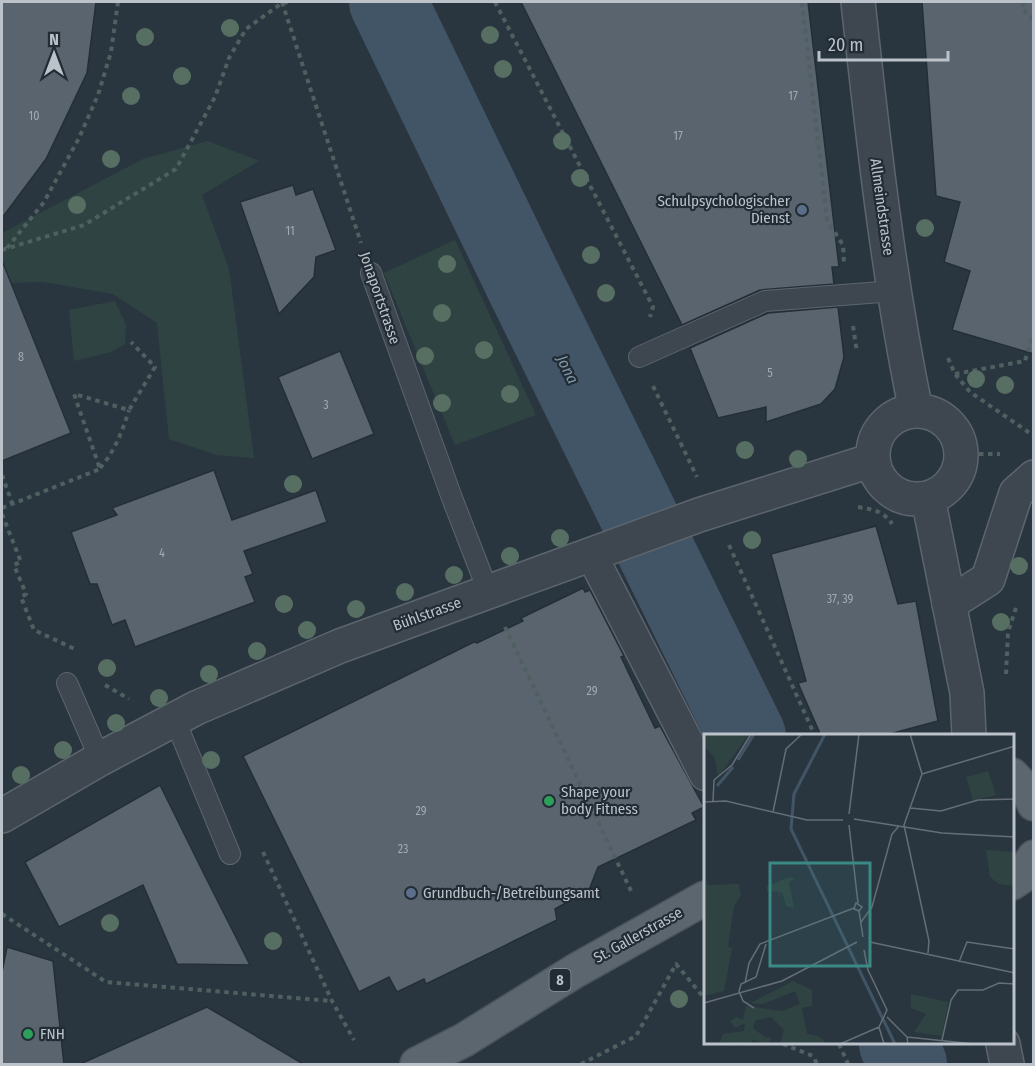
<svg xmlns="http://www.w3.org/2000/svg" width="1035" height="1066" viewBox="0 0 1035 1066" font-family="'Fira Sans Condensed',sans-serif">
  <style>
    .green { fill: #2f4442 }
    .lines { fill: none; stroke-linecap: round; stroke-linejoin: round }
    .river { stroke: #425566; stroke-width: 78 }
    .building { fill: #59646f; stroke: #242e37; stroke-width: 1.5 }
    .service-casing { stroke: #5c656d; stroke-width: 22 }
    .pedestrian-casing { stroke: #5c656d; stroke-width: 33 }
    .minor-casing { stroke: #5c656d; stroke-width: 36 }
    .tertiary-casing { stroke: #5c656d; stroke-width: 36 }
    .primary-casing { stroke: #4b535c; stroke-width: 36 }
    .path { stroke: #4e6060; stroke-width: 4; stroke-dasharray: 4.5 4.5; stroke-linecap: butt }
    .service { stroke: #3e4750; stroke-width: 20 }
    .pedestrian { stroke: #3e4750; stroke-width: 30 }
    .minor { stroke: #3e4750; stroke-width: 33 }
    .tertiary { stroke: #3e4750; stroke-width: 33 }
    .primary { stroke: #5c666f; stroke-width: 33 }
    .tree { fill: #576f62 }
    .service-dot { fill: #5c6f8a; stroke: #222c35; stroke-width: 2 }
    .leisure-dot { fill: #2e9e5b; stroke: #222c35; stroke-width: 2 }
    .labels { text-anchor: middle; stroke-width: 4.5; stroke-linejoin: round; paint-order: stroke }
    .number-label { font-size: 12px; fill: #a2aab3 }
    .shield { fill: #222c35; stroke: #8d959d; stroke-width: 1.5 }
    .shield-label { font-size: 14px; font-weight: bold; fill: #bbc2ca }
    .poi-label { font-size: 15px; fill: #bbc2ca; stroke: #222c35; text-anchor: start }
    .street-label { font-size: 15px; fill: #bbc2ca; stroke: #222c35 }
    .water-label { font-size: 16px; font-style: italic; fill: #7f96a9; stroke: #222c35 }
    .inset-river { fill: none; stroke: #425566; stroke-width: 3 }
    .inset-road { fill: none; stroke: #646e77; stroke-width: 1.5 }
    .view { fill: #3a8985; fill-opacity: 0.15; stroke: #3a8985; stroke-width: 3 }
    .inset-edge { fill: none; stroke: #bbc2ca; stroke-width: 3 }
  </style>
  <rect width="100%" height="100%" fill="#2a363f"/>
  <path class="green" d="M208,141L259,161L202,195L229,269L254,458L217,455L169,439L157,323L113,294L43,282L2,283V233L143,159Z
    M455,240L536,415L455,445L384,273Z
    M115,301L126,325L125,344L111,352L74,361L69,310Z"/>
  <g class="lines">
    <path class="river" d="M388,2L526,287L747,736
      M898,1044L908,1064"/>
  </g>
  <path class="building" d="M2,2H96L87,73L46,159L2,218Z
    M521,2H808L839,267H832L834,284L760,290L682,325Z
    M922,2H1034V354L952,330L970,271L944,262L960,202L936,196Z
    M293,185L296,195L313,189L336,250L316,257L314,277L279,314L240,202Z
    M3,263L71,433L2,461V264Z
    M838,307L844,357L835,389L821,404L766,422V407L718,418L690,348L768,313Z
    M340,351L374,434L312,459L278,377Z
    M214,470L232,520L316,490L327,522L244,551L253,574L245,577L255,602L135,647L125,620L112,625L97,584H90L71,532L117,515L112,508Z
    M876,526L898,604L916,601L938,721L882,736H821L798,683L806,681L771,554Z
    M583,588L585,592L590,590L624,656L621,657L655,728L660,726L704,807L692,813L696,820L598,867L589,890L555,909L557,920L426,984L424,979L397,992L389,977L359,992L243,756L474,642L477,643L523,621L521,618Z
    M160,785L205,876L250,965L177,964L143,885L59,927L25,862Z
    M7,947L53,961L64,1065H2V972Z
    M207,1007L305,1065H78Z"/>
  <g class="lines">
    <g class="service-casing">
      <path id="service" d="M371,273L452,498L488,591
        M639,357L765,301L894,291
        M67,683L100,759
        M175,720L230,854"/>
    </g>
    <g class="pedestrian-casing">
      <path id="pedestrian" d="M591,554L705,775"/>
    </g>
    <g class="minor-casing">
      <path id="minor" d="M949,604L988,579L1016,493L1034,477
        M2,816L100,759L196,708L340,646L699,515L873,460
        M1003,1044L1007,1064"/>
    </g>
    <g class="tertiary-casing">
      <path id="tertiary" d="M858,2C873,139 888,276 916,411
        M873 455a44 44 0 1 1 88 0a44 44 0 1 1-88 0Z
        M928,498L967,693L969,736"/>
    </g>
    <g class="primary-casing">
      <path id="primary" d="M1012,775L1029,793L1034,804
        M1012,883L1021,877L1034,857
        M417,1064L464,1040L575,971L705,898"/>
    </g>
    <path class="path" d="M282,2L361,243
      M495,2L653,307L650,317
      M802,2L827,220L843,245L844,263
      M1024,2L1022,8L1034,21
      M7,248L44,202L79,138L98,95L111,52L118,2
      M2,250L84,225L176,169L215,97L229,58L246,29L282,3L291,2
      M853,326L857,352
      M948,358L955,374L970,392L1034,436
      M955,374L1025,361L1034,331
      M653,386L697,477
      M961,454H1000
      M100,468C115,451 122,432 129,410
      M2,475L12,503
      M858,507C872,509 884,511 892,524
      M2,508L100,469L74,394L129,410L155,367L131,342
      M2,514L21,562L14,565L26,594L21,597L34,630L77,650
      M729,545L815,736
      M505,627L632,893
      M1006,674L1008,632L1016,608
      M105,685L129,699
      M263,852L332,1001L354,1040
      M2,914L106,982L331,1001
      M783,1044L813,1056L817,1064
      M839,1044L848,1064
      M581,1064L636,1036L676,964L705,999"/>
    <use href="#service" class="service"/>
    <use href="#pedestrian" class="pedestrian"/>
    <use href="#minor" class="minor"/>
    <use href="#tertiary" class="tertiary"/>
    <use href="#primary" class="primary"/>
  </g>
  <g class="tree">
    <circle cx="230" cy="28" r="9"/>
    <circle cx="490" cy="35" r="9"/>
    <circle cx="145" cy="37" r="9"/>
    <circle cx="503" cy="69" r="9"/>
    <circle cx="182" cy="76" r="9"/>
    <circle cx="131" cy="96" r="9"/>
    <circle cx="562" cy="141" r="9"/>
    <circle cx="111" cy="159" r="9"/>
    <circle cx="580" cy="178" r="9"/>
    <circle cx="77" cy="205" r="9"/>
    <circle cx="925" cy="228" r="9"/>
    <circle cx="591" cy="255" r="9"/>
    <circle cx="447" cy="264" r="9"/>
    <circle cx="606" cy="293" r="9"/>
    <circle cx="442" cy="313" r="9"/>
    <circle cx="484" cy="350" r="9"/>
    <circle cx="425" cy="356" r="9"/>
    <circle cx="976" cy="379" r="9"/>
    <circle cx="1005" cy="385" r="9"/>
    <circle cx="510" cy="394" r="9"/>
    <circle cx="442" cy="403" r="9"/>
    <circle cx="745" cy="450" r="9"/>
    <circle cx="798" cy="459" r="9"/>
    <circle cx="293" cy="484" r="9"/>
    <circle cx="560" cy="538" r="9"/>
    <circle cx="752" cy="540" r="9"/>
    <circle cx="510" cy="556" r="9"/>
    <circle cx="1019" cy="566" r="9"/>
    <circle cx="454" cy="575" r="9"/>
    <circle cx="405" cy="592" r="9"/>
    <circle cx="284" cy="604" r="9"/>
    <circle cx="356" cy="609" r="9"/>
    <circle cx="1001" cy="622" r="9"/>
    <circle cx="307" cy="630" r="9"/>
    <circle cx="257" cy="651" r="9"/>
    <circle cx="107" cy="668" r="9"/>
    <circle cx="209" cy="674" r="9"/>
    <circle cx="159" cy="698" r="9"/>
    <circle cx="116" cy="723" r="9"/>
    <circle cx="63" cy="750" r="9"/>
    <circle cx="211" cy="760" r="9"/>
    <circle cx="21" cy="775" r="9"/>
    <circle cx="110" cy="923" r="9"/>
    <circle cx="273" cy="941" r="9"/>
    <circle cx="679" cy="999" r="9"/>
  </g>
  <g class="service-dot">
    <circle cx="802" cy="210" r="6"/>
    <circle cx="411" cy="893" r="6"/>
  </g>
  <g class="leisure-dot">
    <circle cx="549" cy="801" r="6"/>
    <circle cx="28" cy="1034" r="6"/>
  </g>
  <g class="labels">
    <g class="number-label">
      <text x="793" y="100">17</text>
      <text x="34" y="120">10</text>
      <text x="678" y="140">17</text>
      <text x="290" y="235">11</text>
      <text x="21" y="361">8</text>
      <text x="770" y="377">5</text>
      <text x="326" y="409">3</text>
      <text x="162" y="557">4</text>
      <text x="840" y="603">37, 39</text>
      <text x="592" y="695">29</text>
      <text x="421" y="815">29</text>
      <text x="403" y="853">23</text>
    </g>
    <rect class="shield" x="549.5" y="969" width="21" height="22" rx="4.5"/>
    <g class="shield-label">
      <text x="560" y="985">8</text>
    </g>
    <g class="poi-label">
      <text x="790" y="206" text-anchor="end">Schulpsychologischer<tspan x="790" dy="17">Dienst</tspan></text>
      <text x="561" y="797">Shape your<tspan x="561" dy="17">body Fitness</tspan></text>
      <text x="423" y="898">Grundbuch-/Betreibungsamt</text>
      <text x="40" y="1039">FNH</text>
    </g>
    <g class="street-label">
      <text transform="translate(882 207) rotate(82)" y="5">Allmeindstrasse</text>
      <text transform="translate(380 298) rotate(71)" y="5">Jonaportstrasse</text>
      <text transform="translate(427 614) rotate(-20)" y="5">Bühlstrasse</text>
      <text transform="translate(638 935) rotate(-29)" y="5">St. Gallerstrasse</text>
    </g>
    <g class="water-label">
      <text transform="translate(568 369) rotate(64)" y="6">Jona</text>
    </g>
  </g>
  <g transform="translate(704 734)">
    <rect width="310" height="310" fill="#2a363f"/>
    <path d="M0,0H45L14,43L11,24L0,12ZM284,37L292,61L269,66L262,43ZM282,116L310,118V152L295,150L286,143ZM2,143L4,151L35,150L37,161L30,172L24,213L28,214L20,257L0,262ZM86,143L91,145L85,148L90,174L82,172L78,158L73,164L76,158L63,157V152ZM89,247L108,256V272L98,274L103,300L114,302L123,310H76L80,296L67,283L52,286L49,294L62,304L67,303L65,310L49,306L45,310L16,308L19,300L40,297L41,289L31,294L26,287L33,283L39,286L42,272L79,277L96,270L91,257L59,270L47,269ZM207,260L244,268L238,302L210,298L222,280L207,274Z" fill="#2f4442"/>
    <path class="inset-river" d="M121,0L90,60L87,95L191,310M34,26L50,0M13,52L29,33"/>
    <path class="inset-road" d="M206,0L218,40L200,91L225,207L224,219M218,40L311,12M9,67L10,46L28,31L47,0M0,68L22,67L103,86H139M206,74L237,77L274,66L311,65M69,78L82,15L98,0M145,80L155,0M150,85L238,99L311,103M145,91L154,169M155,177L150,175L152,169L158,173L155,177L159,203M157,188L168,173L188,100L195,92M166,208L311,239M160,216L164,236L183,276L175,293L180,310M255,228L263,208L311,215M41,249L45,229L56,210L150,174M0,269L78,247L153,208M50,274L39,267L35,257L37,250L52,243L62,210M183,283L203,303L204,310M203,303L270,310M238,306L247,266L254,256H279L295,249L311,250M136,310L175,293"/>
    <path class="view" d="M66,129H166V232H66Z"/>
    <rect width="310" height="310" class="inset-edge"/>
  </g>
  <rect width="1035" height="1066" fill="none" stroke="#bbc2ca" stroke-width="6"/>
  <g transform="translate(54 54)" stroke="#222c35" stroke-width="4.5" paint-order="stroke">
  <path d="M0-4.5L10 22L0 15L-10 22Z" fill="#bbc2ca"/>
  <text y="-9" font-size="16" font-weight="bold" text-anchor="middle" fill="#bbc2ca">N</text>
  </g>
  <path d="M819 51v9h129v-9" fill="none" stroke="#bbc2ca" stroke-width="3"/>
  <text x="828" y="51" font-size="18" fill="#bbc2ca" stroke="#222c35" stroke-width="4.5" paint-order="stroke">20 m</text>
</svg>
